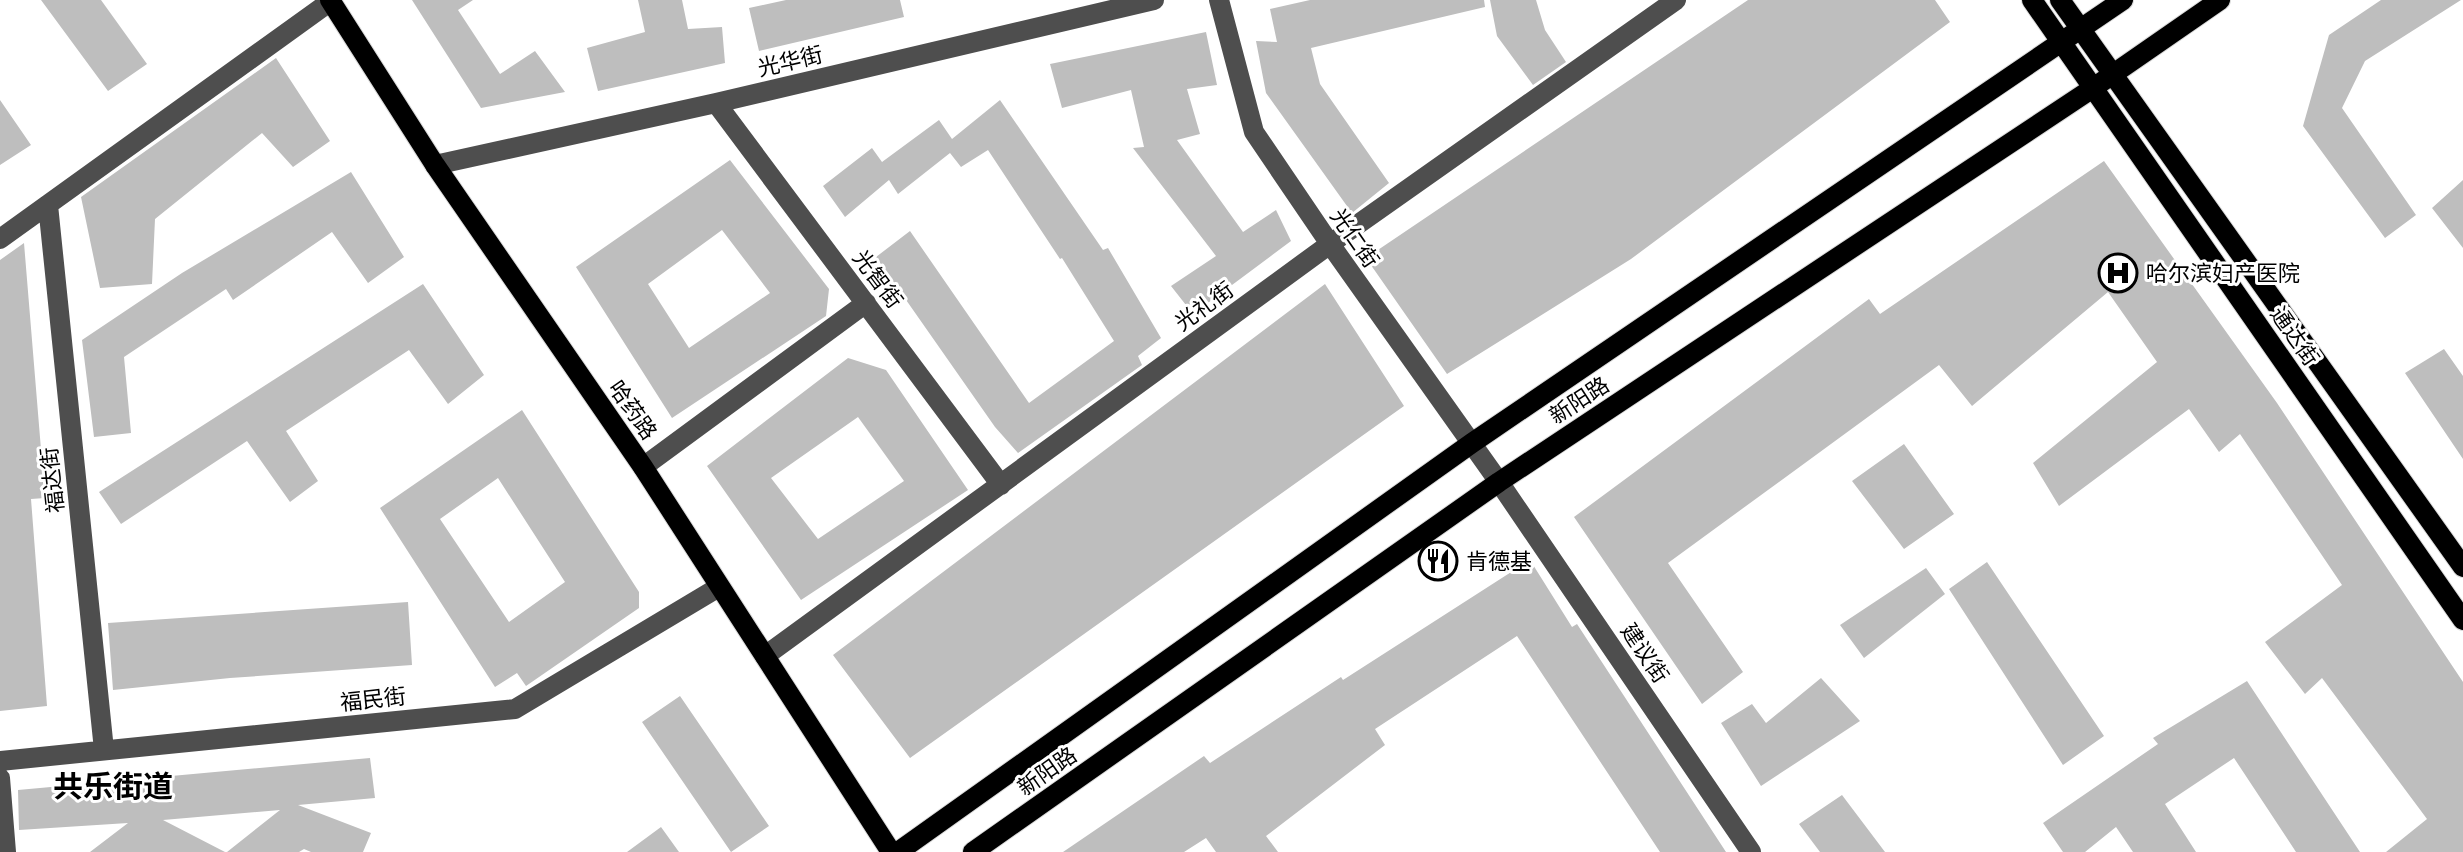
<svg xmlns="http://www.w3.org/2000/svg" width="2463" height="852" viewBox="0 0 2463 852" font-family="Signika,'Noto Sans SC',sans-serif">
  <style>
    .building { fill: #bebebe; fill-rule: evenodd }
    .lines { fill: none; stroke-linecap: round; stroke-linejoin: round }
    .major-casing { stroke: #dbdbdb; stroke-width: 22 }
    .minor { stroke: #4e4e4e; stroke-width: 20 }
    .major { stroke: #000; stroke-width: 20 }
    .labels { text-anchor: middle; stroke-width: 6; stroke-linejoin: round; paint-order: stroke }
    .street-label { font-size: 22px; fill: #000; stroke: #fff }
    .poi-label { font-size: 22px; fill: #000; stroke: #fff; text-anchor: start }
    .district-label { font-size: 30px; font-weight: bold; fill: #000; stroke: #fff }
  </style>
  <rect width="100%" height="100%" fill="#fff"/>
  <path class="building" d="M41,0H101L147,64L108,91Z
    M412,0H473L458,10L500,74L535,51L565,92L481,108Z
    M638,0H682L688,29L722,27L725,63L598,91L587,48L645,32Z
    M786,0H900L904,17L759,51L749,8Z
    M1310,0H1484L1485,7L1311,48L1320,84L1389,183L1352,213L1266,93L1256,41L1277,42L1270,9Z
    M1490,0H1536L1545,30L1566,62L1533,85L1497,36Z
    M1748,0H1935L1950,22L1631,259L1447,374L1366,258Z
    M2381,0H2461L2365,61L2342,108L2416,215L2385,238L2303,126L2329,35Z
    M1206,32L1217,85L1187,89L1200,134L1177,140L1243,232L1276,210L1291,241L1193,314L1171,286L1216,256L1133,148L1144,147L1131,90L1062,108L1050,64Z
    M276,58L330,141L293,167L262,133L155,219L152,284L100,288L81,197Z
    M0,100L31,145L0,165Z
    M1000,100L1103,250L1108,248L1161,338L1138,356L1142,365L1018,453L995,427L876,257L910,231L1029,403L1114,341L1062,258L1060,259L988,150L961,167L950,153L898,194L889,180L845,217L823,186L872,148L882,162L939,120L952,139Z
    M730,160L829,289L826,316L672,418L576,267ZM722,230L770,293L689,348L648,284Z
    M2104,161L2277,403L2463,682V852H2386L2427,819L2322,678L2305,694L2265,642L2342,585L2240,434L2219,452L2189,409L2059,506L2033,463L2157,362L2108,292L1972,406L1939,365L1668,563L1743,672L1702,704L1574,517L1869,299L1880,314Z
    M351,172L404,257L368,283L332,232L233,300L226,289L124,357L131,433L94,437L82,340L182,273Z
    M2463,180V248L2432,208Z
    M24,243L45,498L31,499L47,706L0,711V260Z
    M423,284L484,375L448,404L409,350L286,431L318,481L290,502L247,441L121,524L99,492Z
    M1325,284L1404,406L910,758L833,655Z
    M2444,349L2463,376V459L2405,373Z
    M848,358L886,370L968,490L801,600L707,466ZM858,417L904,481L818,539L771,478Z
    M522,410L639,592V608L526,686L517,673L495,687L380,508ZM498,478L565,582L509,622L440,519Z
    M1904,444L1954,514L1904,549L1852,481Z
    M1530,560L1572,627L1577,624L1726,852H1660L1517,636L1375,729L1385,745L1266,836L1278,852H1216L1206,838L1184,852H1063L1204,756L1210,763L1341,677L1343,680Z
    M1987,562L2104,736L2063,765L1949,589Z
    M1926,568L1945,594L1864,658L1840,625Z
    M408,602L412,665L230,678L113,690L108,623Z
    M1821,678L1860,721L1761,786L1721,723L1752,704L1766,723Z
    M2247,681L2360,852H2296L2234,758L2165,804L2196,852H2133L2116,827L2085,852H2063L2043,823L2158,744L2153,738Z
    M680,696L769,826L731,852L642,722Z
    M370,758L375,798L298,805L371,833L363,852H311L304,849L299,852H227L280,810L163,820L225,852H90L128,823L19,830L18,790Z
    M1842,795L1885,852H1820L1799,824Z
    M661,827L679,852H627Z"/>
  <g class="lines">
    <g class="major-casing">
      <path id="major" d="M330,0L435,165L643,467L891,852
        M2032,0L2463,620
        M2060,0L2463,567
        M898,852L1472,443L2123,0
        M973,852L1499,482L2093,88L2220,0"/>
    </g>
    <path class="minor" d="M1219,0L1254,132L1330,244L1499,482L1751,852
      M716,103L1001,485
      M435,165L716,103L1154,0
      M48,205L104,750
      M0,239L331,1
      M643,467L866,303
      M765,656L1330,244L1676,0
      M0,761L515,709L719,587
      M0,778L6,852"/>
    <use href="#major" class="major"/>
  </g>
  <defs>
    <g id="hospital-ring" transform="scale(2)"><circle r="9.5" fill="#fff" stroke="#000" stroke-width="1.5"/><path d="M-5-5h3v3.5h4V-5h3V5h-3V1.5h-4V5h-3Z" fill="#000"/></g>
    <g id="restaurant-ring" transform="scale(2)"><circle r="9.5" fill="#fff" stroke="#000" stroke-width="1.5"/><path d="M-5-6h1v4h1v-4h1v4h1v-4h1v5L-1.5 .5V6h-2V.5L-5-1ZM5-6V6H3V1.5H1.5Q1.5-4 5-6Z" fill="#000"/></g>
  </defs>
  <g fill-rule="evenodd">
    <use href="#hospital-ring" x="2118" y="273"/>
    <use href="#restaurant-ring" x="1438" y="561"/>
  </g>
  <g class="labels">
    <g class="street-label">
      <text transform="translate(790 61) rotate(-13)" y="8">光华街</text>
      <text transform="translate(1355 238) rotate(55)" y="8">光仁街</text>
      <text transform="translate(878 279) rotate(53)" y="8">光智街</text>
      <text transform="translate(1204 306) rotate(-36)" y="8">光礼街</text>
      <text transform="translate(2295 336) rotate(55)" y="8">通达街</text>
      <text transform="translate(1579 400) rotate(-33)" y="8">新阳路</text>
      <text transform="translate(633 410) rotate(55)" y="8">哈药路</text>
      <text transform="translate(52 480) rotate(-96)" y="8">福达街</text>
      <text transform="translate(1645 653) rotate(56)" y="8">建议街</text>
      <text transform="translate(373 699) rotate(-6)" y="8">福民街</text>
      <text transform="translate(1047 771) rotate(-35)" y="8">新阳路</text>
    </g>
    <g class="poi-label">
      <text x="2146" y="281">哈尔滨妇产医院</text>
      <text x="1466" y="569">肯德基</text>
    </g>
    <g class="district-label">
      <text x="113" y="797">共乐街道</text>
    </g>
  </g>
</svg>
